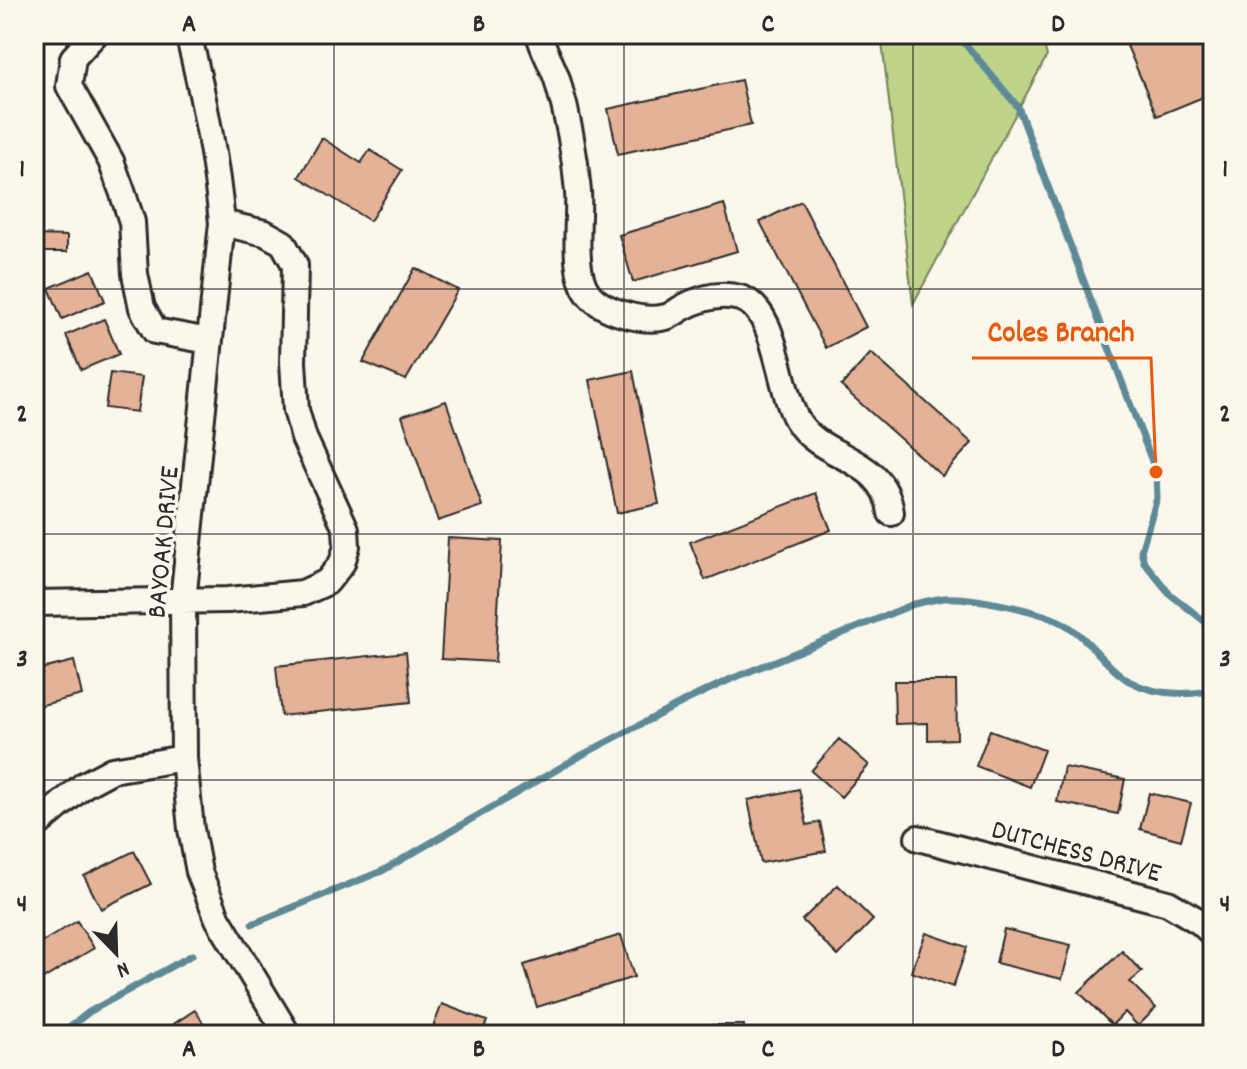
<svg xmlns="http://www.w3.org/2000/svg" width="1247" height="1069" viewBox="0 0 1247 1069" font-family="Dekko,sans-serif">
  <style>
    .green { fill: #bed48a; stroke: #74805a; stroke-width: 2 }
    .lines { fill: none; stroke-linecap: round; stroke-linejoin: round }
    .stream { stroke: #5d8a96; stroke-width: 7 }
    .building { fill: #e5b297; stroke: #2b2b2b; stroke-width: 2 }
    .minor-casing { stroke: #2b2b2b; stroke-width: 30 }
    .minor { stroke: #fbf7ec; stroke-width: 24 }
    .grid { fill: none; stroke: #2b2b2b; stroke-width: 2; stroke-opacity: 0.55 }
    .labels { text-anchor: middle; stroke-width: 7; stroke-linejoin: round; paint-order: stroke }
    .street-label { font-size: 28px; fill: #2b2b2b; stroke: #fbf7ec }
    .leader { fill: none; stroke: #e8590c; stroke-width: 3 }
    .callout-dot { fill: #e8590c; stroke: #fbf7ec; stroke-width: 3 }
    .callout-label { font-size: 30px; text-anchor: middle; font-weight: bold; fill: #e8590c; stroke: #fbf7ec; stroke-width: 7; stroke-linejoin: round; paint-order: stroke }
    .neatline { fill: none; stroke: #2b2b2b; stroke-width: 3 }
    .grid-label { font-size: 26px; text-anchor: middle; font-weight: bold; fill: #2b2b2b }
  </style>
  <rect width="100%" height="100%" fill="#fbf7ec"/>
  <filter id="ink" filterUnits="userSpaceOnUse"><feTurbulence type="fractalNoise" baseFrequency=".0125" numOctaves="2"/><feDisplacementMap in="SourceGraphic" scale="16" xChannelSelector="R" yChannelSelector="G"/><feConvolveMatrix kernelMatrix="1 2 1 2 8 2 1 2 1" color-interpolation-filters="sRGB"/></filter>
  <g filter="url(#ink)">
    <path class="green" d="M881,34H1041L1047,56L913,304Z"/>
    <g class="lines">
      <path class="stream" d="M957,34L1018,107L1156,472L1157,498L1141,551L1144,562L1170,594L1213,628
        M252,924L382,871L582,755L689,699L731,679L914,604C924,602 935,599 945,598C970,596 1035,610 1059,621C1088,635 1104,666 1129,681C1155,695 1185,696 1213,690
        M60,1035L89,1012L192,955"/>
    </g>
    <path class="building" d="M1122,34H1205L1213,52V93L1157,116Z
      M741,80L751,125L618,154L608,109Z
      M322,138L361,163L370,150L402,170L370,221L299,177Z
      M801,201L866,327L826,348L760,222Z
      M724,204L737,251L633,282L619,235Z
      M36,235L67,236V252H36Z
      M415,268L458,290L406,380L363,362Z
      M92,270L105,301L62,319L49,288Z
      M104,319L119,354L81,370L66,335Z
      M871,353L972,443L942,476L841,386Z
      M633,371L659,504L617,513L590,380Z
      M110,373L142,377L137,412L105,408Z
      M446,401L482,506L438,521L402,416Z
      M816,493L831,530L705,580L690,542Z
      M448,538L502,541L495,662L441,659Z
      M406,652L411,702L281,716L276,666Z
      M74,661L82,695L34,707V671Z
      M894,681H956L957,739L928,740V723L895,724Z
      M990,730L1044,750L1030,787L976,766Z
      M839,739L869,765L841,797L811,771Z
      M1064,767L1125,779L1118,814L1057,802Z
      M799,789L807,825L820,822L826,851L761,863L748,800Z
      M1149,793L1191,803L1181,840L1140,829Z
      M134,851L151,884L101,909L84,876Z
      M838,885L873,920L838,956L802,920Z
      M77,921L94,948L43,979L34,963V947Z
      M1004,929L1071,945L1062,979L996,963Z
      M926,933L967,947L953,987L911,972Z
      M621,935L634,977L537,1007L524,965Z
      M1122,951L1142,972L1130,982L1156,1008L1138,1026L1125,1012L1112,1025L1079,992Z
      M442,1004L487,1021L481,1035H430Z
      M195,1010L211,1035H157Z
      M697,1025H744V1035H697Z"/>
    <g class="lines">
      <g class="minor-casing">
        <path id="minor" d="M95,34L73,58L69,86L111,161L122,191L132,222L135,274L142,308L155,331L209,341
          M188,34C204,97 216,158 222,223L183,601L184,758L191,829L199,872L218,919L288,1035
          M539,34C543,50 552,64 557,79C568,116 575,154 578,192C580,220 571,270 588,293C602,312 644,323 666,317C671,316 677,311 682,308C700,298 719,292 740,298C778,309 778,389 797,420C821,461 884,455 891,513
          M34,603L228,600L303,593L327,582L342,563L347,546L346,529L304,438L296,410L293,362L295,265L283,243L265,233L222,223
          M34,827L84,785L112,770L184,758
          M918,838L1168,903L1200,922L1213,934"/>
      </g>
      <use href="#minor" class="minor"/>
    </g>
  </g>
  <path class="grid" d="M334,34V1035M624,34V1035M913,34V1035M34,289H1213M34,534H1213M34,780H1213"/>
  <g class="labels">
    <g class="street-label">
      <text transform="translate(161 542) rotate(-85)" y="10">BAYOAK DRIVE</text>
      <text transform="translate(1077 849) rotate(15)" y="10">DUTCHESS DRIVE</text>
    </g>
  </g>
  <path class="leader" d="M1156 472L1151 358H972"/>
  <circle class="callout-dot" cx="1156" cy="472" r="8"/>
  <g class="callout-label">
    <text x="1061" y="341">Coles Branch</text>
  </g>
  <rect width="1247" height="1069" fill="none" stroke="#fbf7ec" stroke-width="88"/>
  <g transform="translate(116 953) rotate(157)" stroke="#fbf7ec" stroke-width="6" paint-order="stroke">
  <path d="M0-6L14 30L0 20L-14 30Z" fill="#2b2b2b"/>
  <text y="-12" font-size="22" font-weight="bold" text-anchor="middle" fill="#2b2b2b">N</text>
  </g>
  <rect x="44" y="44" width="1159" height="981" class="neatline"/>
  <g class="grid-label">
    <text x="189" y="31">A</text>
    <text x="479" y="31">B</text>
    <text x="768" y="31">C</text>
    <text x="1058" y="31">D</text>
    <text x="22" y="176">1</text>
    <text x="1225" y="176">1</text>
    <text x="22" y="421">2</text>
    <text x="1225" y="421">2</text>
    <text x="22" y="666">3</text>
    <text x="1225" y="666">3</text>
    <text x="22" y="911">4</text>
    <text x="1225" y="911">4</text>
    <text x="189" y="1056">A</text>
    <text x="479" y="1056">B</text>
    <text x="768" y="1056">C</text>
    <text x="1058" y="1056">D</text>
  </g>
</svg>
